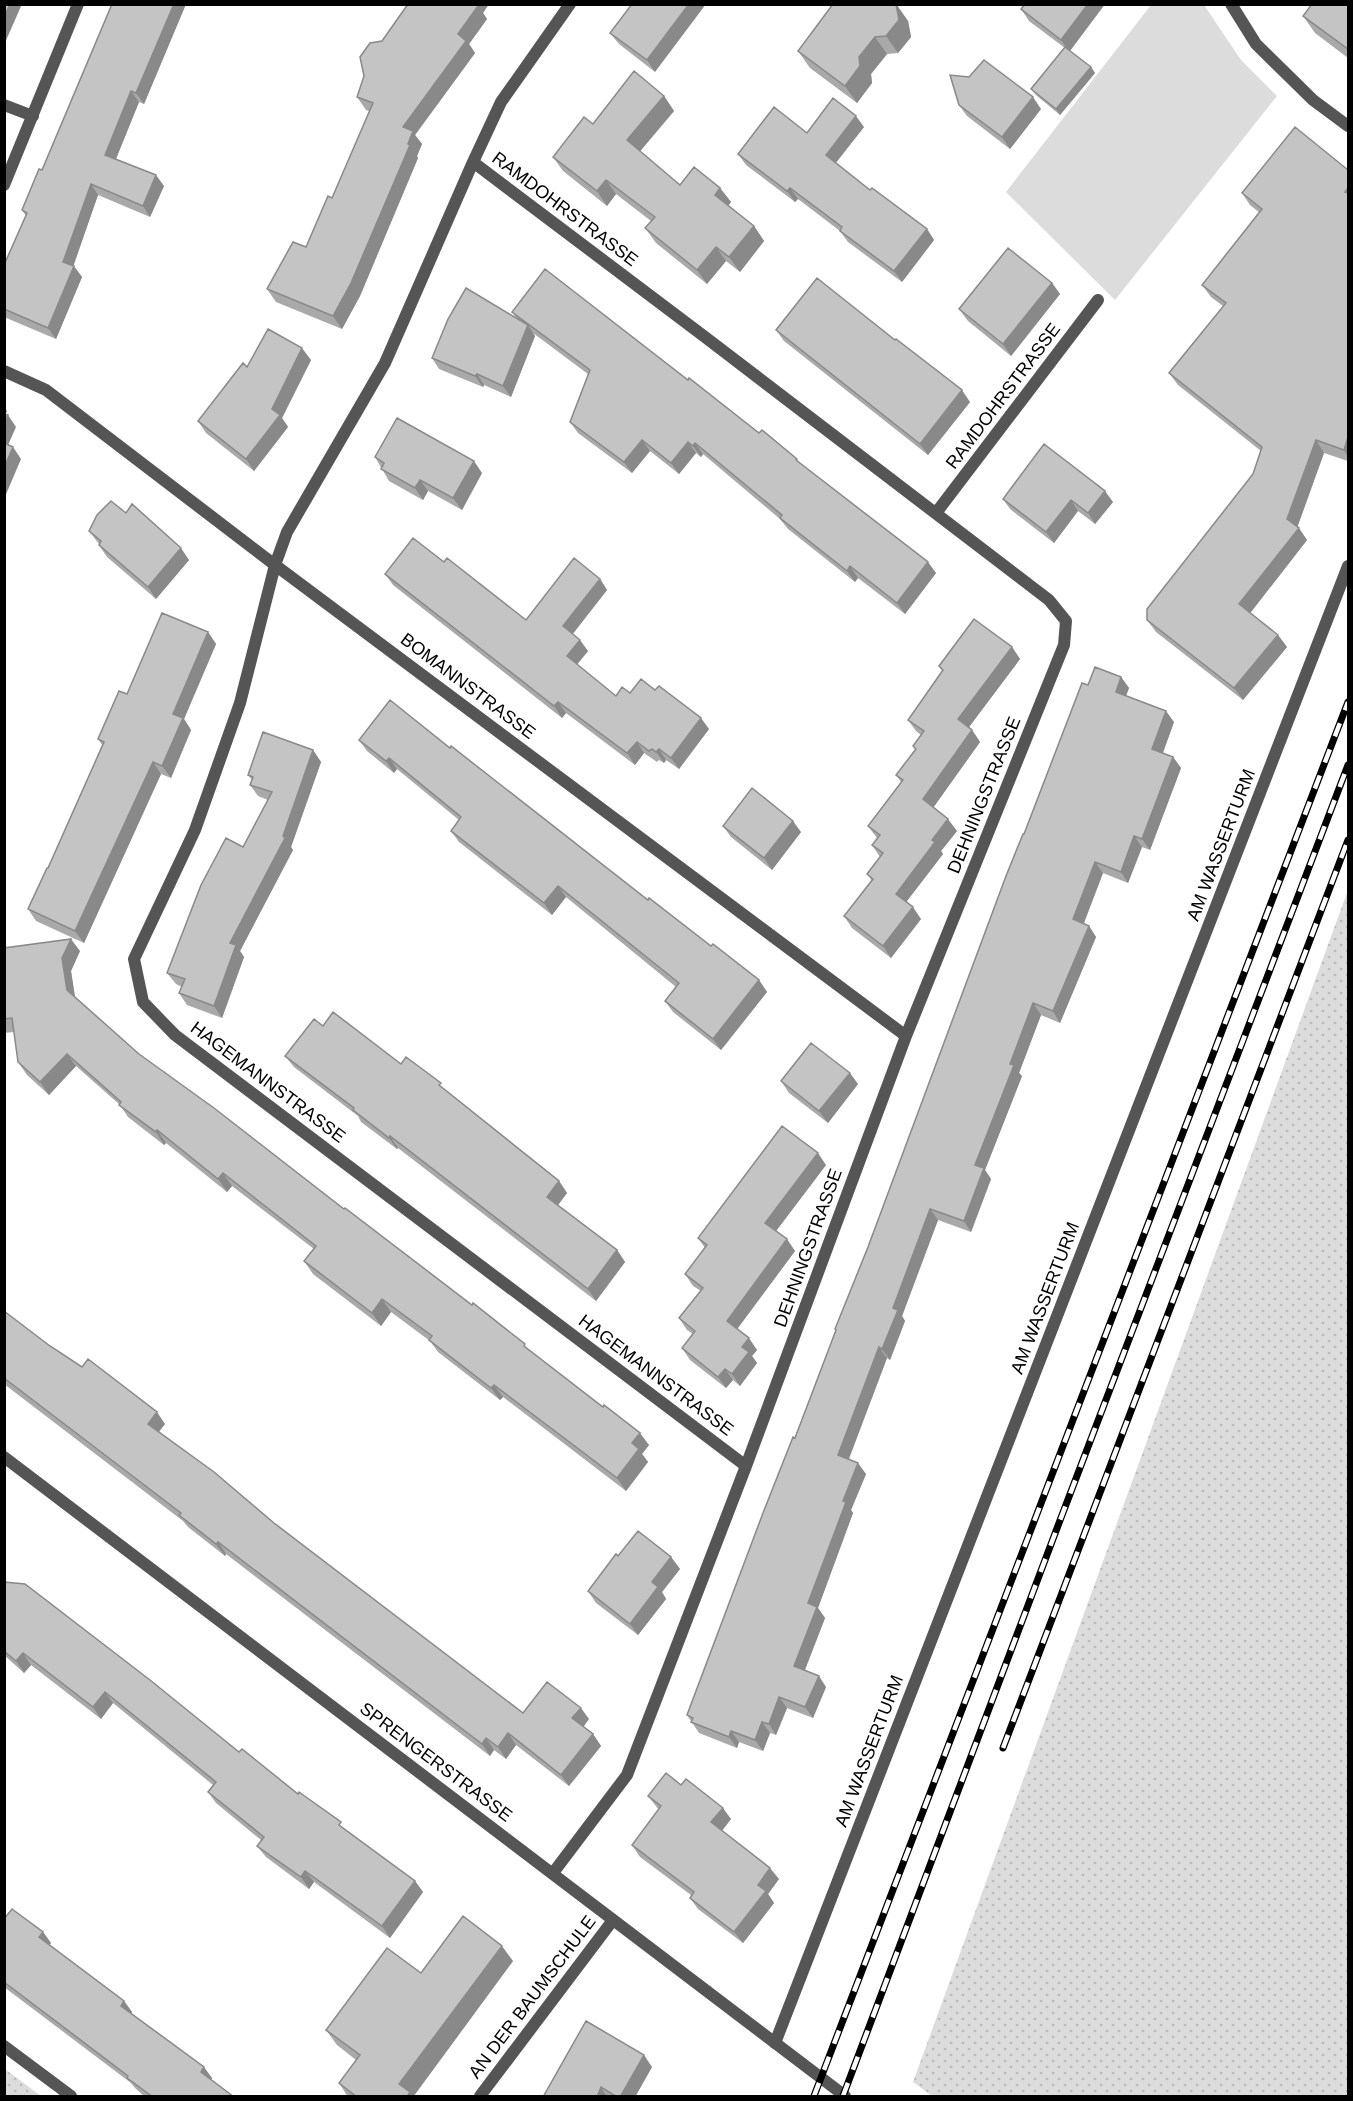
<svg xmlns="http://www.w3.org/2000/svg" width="1353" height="2101" viewBox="0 0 1353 2101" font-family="Helvetica,sans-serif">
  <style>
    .grass { fill: url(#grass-dots) }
    .park { fill: #dcdcdc }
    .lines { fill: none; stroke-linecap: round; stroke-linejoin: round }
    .minor { stroke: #555; stroke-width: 12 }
    .tertiary { stroke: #555; stroke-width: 12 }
    .rail-casing { stroke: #000; stroke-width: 7 }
    .rail { stroke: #fff; stroke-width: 4.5; stroke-dasharray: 14; stroke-linecap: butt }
    .wall { fill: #a9a9a9 }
    .shaded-wall { fill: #898989 }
    .building { fill: #c4c4c4; stroke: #898989; stroke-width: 1.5 }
    .labels { text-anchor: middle; stroke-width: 4.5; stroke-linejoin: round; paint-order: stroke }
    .street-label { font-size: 18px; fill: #000; stroke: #fff }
  </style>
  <defs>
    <pattern id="grass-dots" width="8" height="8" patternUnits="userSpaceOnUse" patternTransform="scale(1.5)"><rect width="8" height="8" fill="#dcdcdc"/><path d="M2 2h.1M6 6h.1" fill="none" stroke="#bbb" stroke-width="1.8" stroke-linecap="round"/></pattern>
  </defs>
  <rect width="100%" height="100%" fill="#fff"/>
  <path class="grass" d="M1348,890V2096H932L913,2082Z
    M4,2069H5L41,2096H5Z"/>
  <path class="park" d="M1151,5H1204L1241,60L1277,96L1115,300L1006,192Z"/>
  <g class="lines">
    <path class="minor" d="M1231,4L1256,44L1313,100L1348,126
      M4,105L33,116
      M473,162L501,102L570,4
      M4,185L78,4
      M4,371L46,390L275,565L906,1036
      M936,513L1098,300
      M553,1873L627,1775L746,1466L906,1036L1064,645L1066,621L1049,600L705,337L473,162L385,363L287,532L275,565L240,703L195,830L134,959L143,1002L175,1035L746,1466
      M775,2043L1348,566
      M4,2046L71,2096
      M480,2096L613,1920"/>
    <path class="tertiary" d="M4,1457L845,2096"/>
    <g class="rail-casing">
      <path id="rail" d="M1003,1748L1348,840
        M814,2096L1348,702
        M843,2096L1059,1523L1348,765"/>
    </g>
    <use href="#rail" class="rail"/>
  </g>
  <path class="wall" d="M112,4H186L144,104L139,102L116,159L164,186L150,217L98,195L73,266L82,277L56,339L4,317V265L26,216L22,210L42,170Z
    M408,4H489L483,13L487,19L469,44L475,53L415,135L422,144L417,156L418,158L360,296L342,329L276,302L267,289L306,247L332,198L369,111L366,110L357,97L382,41Z
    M632,4L655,72L619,44L610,33Z
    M896,4L908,21L911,37L898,53L887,54L871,74L872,83L857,103L810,68L798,51Z
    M1025,4H1105L1070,51L1091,67L1095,73L1060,115L1036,95L1031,89L1065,48L1029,21L1021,9Z
    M1348,4V58L1315,33L1303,16Z
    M664,96L674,111L640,151L680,185L720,188L731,202L728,206L754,226L764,241L740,272L726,261L707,284L656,243L645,228L651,221L616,194L607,206L563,171L553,157L593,124Z
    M959,105L1041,109L1010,149L967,116Z
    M864,127L836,163L870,190L927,229L934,240L902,282L848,242L840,231L798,199L795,202L746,165L738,154L807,133Z
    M1348,170V461L1324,453L1297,527L1307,540L1250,613L1278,635L1287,647L1243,700L1156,632L1147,620L1253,474L1261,451L1178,385L1169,373L1223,306L1211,297L1202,285L1260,213L1250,205L1242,193Z
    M1052,283L1060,294L1011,356L968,321L959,309Z
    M512,312L688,380L800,463L936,573L905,614L858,578L855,582L788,529L780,519L703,454L701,457L696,453L679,474L650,451L632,473L578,433L570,422L588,374L533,333L535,336L511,397L484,385L483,387L439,369L432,358L517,319Z
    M776,330L970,402L928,455L784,341Z
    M311,360L282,418L288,427L254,471L206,433L198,421L247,367Z
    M375,457L482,473L462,510L428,491L423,500L389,481Z
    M1003,499L1113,502L1095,524L1078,511L1054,543L1010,509Z
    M126,513L189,560L156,599L107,557L99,545V544L89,531Z
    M444,562L526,620L600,579L607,590L573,634L588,651L577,664L616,696L630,693L709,729L679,769L666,760L664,763L659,760L657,762L644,753L635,765L566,713L562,718L393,585L385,574Z
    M208,632L216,644L184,719L191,730L171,778L161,774L84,943L36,921L28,909L48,868L103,746L98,739L127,694Z
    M1012,647L1020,659L969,727L972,730L980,742L933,807L957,831L941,851L943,854L906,902L921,919L891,958L852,928L844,916L872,881L867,874L880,857L872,845L877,838L868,826L901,782L896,775L915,750L913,746L921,735L916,731L908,720L942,671L939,666Z
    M1121,677L1129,688L1126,696L1174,722L1163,753L1173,757L1181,768L1150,850L1142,847L1128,883L1103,873L1083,924L1089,926L1096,937L1060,1023L1041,1015L1019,1073L1022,1076L985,1170L991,1179L971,1232L938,1220L902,1316L905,1321L890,1360L887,1358L849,1459L866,1474L851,1510L853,1513L818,1608L825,1618L805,1670L826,1687L813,1718L787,1708L776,1735L770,1733L763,1751L739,1742L737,1748L699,1733L687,1715L836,1331L835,1329L868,1247L1024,834L1088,685Z
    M359,740L450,748L648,900L711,946L759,980L767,992L721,1050L673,1012L665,1001L676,987L566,897L552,915L459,842L451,831L459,820L397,769L394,773L367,751Z
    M313,750L321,762L291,847L293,850L240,951L244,957L222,1018L187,1005L179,993L182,987L176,984L167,973L243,847L268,800L258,796L250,785L252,780L248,775Z
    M723,826L801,832L772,870L731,837Z
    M4,948L80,951L71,971L75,998L139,1054L531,1351L649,1445L642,1454L648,1462L626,1491L503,1397L500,1400L438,1352L430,1341L391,1312L381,1326L313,1274L304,1261L314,1249L232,1186L227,1192L166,1143L164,1145L128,1117L120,1105L76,1066L49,1095L27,1075L18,1062L14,1032L4,1033Z
    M323,1026L401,1064L446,1090L559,1181L567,1193L558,1205L617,1250L625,1262L596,1301L398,1148L397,1149L361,1122L358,1116L294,1067L285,1056Z
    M781,1081L858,1084L828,1123L789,1093Z
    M826,1165L776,1231L795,1251L737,1329L757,1350L752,1356L757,1363L740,1386L733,1380L726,1388L690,1360L682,1348L693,1334L687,1330L679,1318L701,1291L693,1286L685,1274L705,1248L698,1238Z
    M4,1311L50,1346L165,1424L159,1432L274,1523L523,1713L589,1719L583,1726L593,1734L601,1746L569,1786L516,1745L506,1759L494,1750L490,1756L226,1554L225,1556L188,1527L183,1521L4,1384Z
    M618,1556L671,1557L680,1569L662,1592L666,1599L638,1635L596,1603L588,1591Z
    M4,1582L415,1881L423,1892L390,1938L314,1882L309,1889L266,1857L257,1846L261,1840L216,1803L208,1792L213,1785L113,1703L101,1719L31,1665L24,1673L4,1655Z
    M681,1785L731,1819L722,1831L779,1879L768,1894L774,1903L743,1943L698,1909L690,1898L691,1895L640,1857L632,1845L659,1810L648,1796Z
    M4,1919L43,1932L51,1943L49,1945L124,2001L132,2012L131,2013L212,2078L211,2079L234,2097H145L135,2088L131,2083L4,1987Z
    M513,1961L413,2097H348L339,2083L356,2060L337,2045L326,2030L421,1973Z
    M652,2067L635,2097H543Z"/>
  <path class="shaded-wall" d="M10,4H22L4,45V17Z
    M174,4H186L144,104L136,93Z
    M474,4H489L483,13L487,19L469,44L475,53L415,135L422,144L417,156L418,158L360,296L342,329L333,316L408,144L403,127L458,34Z
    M689,4H706L655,72L647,60Z
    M896,4L908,21L911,37L898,53L886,36Z
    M1088,4H1105L1069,52L1061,40Z
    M875,37L887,54L871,74L872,83L857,103L845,86L859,57Z
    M1091,67L1095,73L1060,115L1056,109Z
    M131,91L139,102L113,166L105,155Z
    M664,96L674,111L637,155L627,140Z
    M1033,97L1041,109L1010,149L1002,137Z
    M856,116L864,127L833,166L826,155Z
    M156,175L164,186L150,217L143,206Z
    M606,180L616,194L607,206L597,191Z
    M91,184L98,195L71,273L63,262Z
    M720,188L731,202L725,210L715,195Z
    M790,188L798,199L795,202L787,191Z
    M754,226L764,241L740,272L729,257Z
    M927,229L934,240L902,282L894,271Z
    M716,247L726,261L707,284L697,270Z
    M74,266L82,277L56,339L48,328Z
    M1052,283L1060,294L1011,356L1003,344Z
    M528,325L535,336L511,397L503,386Z
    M302,348L311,360L282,418L288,427L254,471L246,459L272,409Z
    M477,374L484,385L483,387L475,376Z
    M962,390L970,402L928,455L920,444Z
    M4,407L7,411L4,417Z
    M8,415L16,427L5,452L4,423Z
    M1348,437V457L1344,450Z
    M642,440L650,451L632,473L624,462Z
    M1316,440L1324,453L1296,531L1299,528L1307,540L1248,616L1239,604L1287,519Z
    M688,442L696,453L679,474L671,463Z
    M695,443L703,454L701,457L693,446Z
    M13,447L21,459L4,499V468Z
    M474,461L482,473L462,510L453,498Z
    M420,480L428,491L423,500L415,488Z
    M1105,491L1113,502L1095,524L1088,513Z
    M1071,500L1078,511L1054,543L1046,532Z
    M181,548L189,560L156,599L148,587Z
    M928,562L936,573L905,614L897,603Z
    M850,566L858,578L855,582L847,571Z
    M600,579L607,590L570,637L563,626Z
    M208,632L216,644L184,719L191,730L171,778L162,766L173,714Z
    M1278,635L1287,647L1243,700L1234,688Z
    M580,640L588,651L575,667L567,656Z
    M1012,647L1020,659L966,731L958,719Z
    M1121,677L1129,688L1123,703L1116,692Z
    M558,702L566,713L562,718L554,706Z
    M1166,711L1174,722L1160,760L1152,749Z
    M701,718L709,729L679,769L671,758Z
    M972,730L980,742L931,811L923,799Z
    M637,742L644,753L635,765L627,753Z
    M659,749L666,760L664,763L656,752Z
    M313,750L321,762L291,847L293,850L240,951L244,957L222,1018L214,1006L230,943L283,836Z
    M1173,757L1181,768L1150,850L1142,839Z
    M389,758L397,769L394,773L386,761Z
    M153,762L161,774L84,943L75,931Z
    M948,819L957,831L941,851L943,854L904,905L896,894L932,840Z
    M793,821L801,832L772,870L764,858Z
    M1134,836L1142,847L1128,883L1121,872Z
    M1095,862L1103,873L1081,931L1073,919Z
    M558,886L566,897L552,915L544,903Z
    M913,907L921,919L891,958L883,946Z
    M1089,926L1096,937L1060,1023L1053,1011Z
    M71,939L80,951L71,971L76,1003L67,990L62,958Z
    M759,980L767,992L721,1050L713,1039Z
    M1033,1003L1041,1015L1019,1073L1022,1076L985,1170L991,1179L971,1232L964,1221L975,1165L1010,1064Z
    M67,1054L76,1066L49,1095L40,1082Z
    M850,1073L858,1084L828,1123L819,1111Z
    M157,1130L166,1143L164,1145L156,1132Z
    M390,1136L398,1148L397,1149L389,1138Z
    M818,1153L826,1165L773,1235L765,1223Z
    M223,1173L232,1186L227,1192L218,1179Z
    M559,1181L567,1193L555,1209L547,1197Z
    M930,1209L938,1220L902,1316L905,1321L890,1360L882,1349L893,1308Z
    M787,1239L795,1251L735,1332L727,1321Z
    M617,1250L625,1262L596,1301L588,1289Z
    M382,1299L391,1312L381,1326L372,1313Z
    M749,1338L757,1350L752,1356L757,1363L740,1386L732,1374L742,1347Z
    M879,1347L887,1358L846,1466L838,1455Z
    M725,1369L733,1380L726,1388L718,1377Z
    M494,1385L503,1397L500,1400L491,1388Z
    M157,1412L165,1424L156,1435L148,1424Z
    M640,1433L649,1445L642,1454L648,1462L626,1491L617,1478L632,1443Z
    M858,1463L866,1474L851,1510L853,1513L818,1608L825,1618L802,1677L794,1666L808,1603L843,1501Z
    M218,1542L226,1554L225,1556L216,1544Z
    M671,1557L680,1569L662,1592L666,1599L638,1635L630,1624L652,1582Z
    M23,1653L31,1665L24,1673L16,1661Z
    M819,1676L826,1687L813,1718L805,1707Z
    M105,1692L113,1703L101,1719L93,1707Z
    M779,1697L787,1708L776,1735L769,1724Z
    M581,1708L589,1719L581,1730L572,1718Z
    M762,1722L770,1733L763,1751L755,1740Z
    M731,1731L739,1742L737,1748L729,1737Z
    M508,1733L516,1745L506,1759L498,1747Z
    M593,1734L601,1746L569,1786L561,1775Z
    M486,1738L494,1750L490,1756L482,1744Z
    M723,1808L731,1819L719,1834L711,1822Z
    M770,1868L779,1879L768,1894L774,1903L743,1943L734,1932L758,1885Z
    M305,1871L314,1882L309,1889L301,1877Z
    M415,1881L423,1892L390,1938L382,1926Z
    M43,1932L51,1943L47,1948L39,1937Z
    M502,1946L513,1961L413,2097H407L399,2084Z
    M124,2001L132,2012L129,2017L121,2006Z
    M644,2055L652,2067L635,2097H620Z
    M204,2067L212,2078L209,2083L201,2072Z
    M601,2087L607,2097H597Z"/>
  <path class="building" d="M4,4H10L4,17Z
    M112,4H174L136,93L131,91L105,155L156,175L143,206L91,184L63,262L74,266L48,328L4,309V265L27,213L22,210L39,169L42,170Z
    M408,4H475L478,6L458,34L466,41L403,127L413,131L408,144L410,145L351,283L333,316L267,289L293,242L306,247L328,196L332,198L373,103L357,97L364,76L360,57L370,43L382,41Z
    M632,4H689L647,60L610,33Z
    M833,4H896L899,20L886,36L875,37L859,57L860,66L845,86L798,51Z
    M1025,4H1088L1061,40L1021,9Z
    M1312,4H1348V49L1303,16Z
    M1065,47L1091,67L1056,109L1031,89Z
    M984,60L1033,97L1002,137L959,105L950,75L969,77Z
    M634,71L664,96L627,140L680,185L694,167L720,188L715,195L754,226L729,257L716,247L697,270L645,228L655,217L606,180L597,191L553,157L584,117L593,124Z
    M833,98L856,116L826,155L870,190L872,188L927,229L894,271L840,231L842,227L790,188L787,191L738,154L774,107L807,133Z
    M1295,127L1348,170V188L1345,192L1348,193V437L1344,450L1316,440L1287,519L1299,528L1239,604L1278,635L1234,688L1147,620V609L1253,474L1262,447L1169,373L1226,303L1202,285L1262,209L1242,193Z
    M1008,248L1052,283L1003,344L959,309Z
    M545,269L688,380L689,378L759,433L762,430L797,459L796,460L928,562L897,603L850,566L847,571L780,518L782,515L695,443L693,446L688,442L671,463L642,440L624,462L570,422L590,370L512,312Z
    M817,278L895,340L896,339L962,390L920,444L776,330Z
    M466,288L528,325L503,386L477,374L475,376L432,358L448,319Z
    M268,329L302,348L272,409L280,415L246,459L198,421L243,363L247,367Z
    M4,414L8,415L4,423Z
    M397,418L474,461L453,498L420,480L415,488L381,469L384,463L375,457Z
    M4,443L13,447L4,468Z
    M1044,444L1105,491L1088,513L1071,500L1046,532L1003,499Z
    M111,501L126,513L132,504L181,548L148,587L99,545L101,541L89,531L97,515Z
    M413,538L444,562L447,558L526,620L574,558L600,579L563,626L580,640L567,656L616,696L622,687L630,693L641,679L655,690L659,686L701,718L671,758L659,749L656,752L652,749L649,751L637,742L627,753L558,702L554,706L385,574Z
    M162,613L208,632L173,714L183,718L162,766L153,762L75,931L28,909L47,868H48L104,742L98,739L119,691L127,694Z
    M974,619L1012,647L958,719L972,730L923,799L948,819L932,840L935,842L896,894L913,907L883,946L844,916L873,879L867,874L883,853L872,845L880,835L868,826L903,780L896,775L916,749L913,746L924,731L908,720L943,670L939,666Z
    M1095,667L1121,677L1116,692L1166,711L1152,749L1173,757L1142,839L1134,836L1121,872L1095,862L1073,919L1089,926L1053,1011L1033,1003L1010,1064L1014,1065L975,1165L984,1168L964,1221L930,1209L893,1308L898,1310L882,1349L879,1347L838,1455L858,1463L843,1501L846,1502L808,1603L817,1607L794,1666L819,1676L805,1707L779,1697L769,1724L762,1722L755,1740L731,1731L729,1737L691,1722L693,1718L687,1715L763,1513L793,1437L795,1438L836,1330L835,1329L868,1247L1006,876L1023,834H1024L1082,683L1088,685Z
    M390,700L450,748L451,746L648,900L649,898L711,946L713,944L759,980L713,1039L665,1001L679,983L558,886L544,903L451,831L461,817L389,758L386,761L359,740Z
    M263,732L313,750L283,836L285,838L230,943L236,945L214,1006L179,993L185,979L167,973L201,885L226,838L243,847L272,792L250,785L253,777L248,775Z
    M752,788L793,821L764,858L723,826Z
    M71,939L62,958L67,990L139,1054L214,1108L344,1209L345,1208L472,1305L473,1303L525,1344L524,1346L603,1407L604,1405L640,1433L632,1443L639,1449L617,1478L494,1385L491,1388L429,1340L432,1336L382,1299L372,1313L304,1261L316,1246L223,1173L218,1179L157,1130L156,1132L119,1105L121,1102L67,1054L40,1082L18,1062L12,1018L4,1019V948Z
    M333,1012L401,1064L406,1057L441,1083L439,1085L559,1181L547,1197L617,1250L588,1289L390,1136L389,1138L353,1110L354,1108L285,1056L314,1019L323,1026Z
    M811,1043L850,1073L819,1111L781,1081Z
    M782,1126L818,1153L765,1223L787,1239L727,1321L749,1338L742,1347L749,1352L732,1374L725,1369L718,1377L682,1348L695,1331L679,1318L703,1288L685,1274L707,1245L698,1238Z
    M4,1311L50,1346L82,1367L88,1359L157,1412L148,1424L214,1472L274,1523L523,1713L547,1682L581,1708L572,1718L593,1734L561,1775L508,1733L498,1747L486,1738L482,1744L218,1542L216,1544L179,1515L181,1513L4,1378Z
    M638,1531L671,1557L652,1582L658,1587L630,1624L588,1591L616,1554L618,1556Z
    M4,1582L25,1584L150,1680L239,1752L242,1749L298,1794L299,1792L341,1822L339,1825L415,1881L382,1926L305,1871L301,1877L257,1846L264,1837L208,1792L216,1782L105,1692L93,1707L23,1653L16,1661L4,1651Z
    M666,1773L681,1785L686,1779L723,1808L711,1822L770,1868L758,1885L766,1891L734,1932L690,1898L694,1892L632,1845L661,1806L648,1796Z
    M12,1909L43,1932L39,1937L124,2001L121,2006L204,2067L201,2072L234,2097H153L127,2078L128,2076L4,1982V1919Z
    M463,1916L502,1946L399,2084L410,2092L407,2097H357L339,2083L360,2055L326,2030L387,1948L421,1973Z
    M586,2021L644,2055L620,2097H617L601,2087L597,2097H543Z"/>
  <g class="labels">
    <g class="street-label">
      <text transform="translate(565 209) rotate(37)" y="6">RAMDOHRSTRASSE</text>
      <text transform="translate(1003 396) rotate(-53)" y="6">RAMDOHRSTRASSE</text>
      <text transform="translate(468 686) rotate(37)" y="6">BOMANNSTRASSE</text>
      <text transform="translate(984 795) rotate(-68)" y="6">DEHNINGSTRASSE</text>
      <text transform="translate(1221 845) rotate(-69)" y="6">AM WASSERTURM</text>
      <text transform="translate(268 1082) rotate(37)" y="6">HAGEMANNSTRASSE</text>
      <text transform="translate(808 1248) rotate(-70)" y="6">DEHNINGSTRASSE</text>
      <text transform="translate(1045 1298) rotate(-69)" y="6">AM WASSERTURM</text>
      <text transform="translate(656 1375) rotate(37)" y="6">HAGEMANNSTRASSE</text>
      <text transform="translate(869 1751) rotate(-69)" y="6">AM WASSERTURM</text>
      <text transform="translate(436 1762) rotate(37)" y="6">SPRENGERSTRASSE</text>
      <text transform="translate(532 1997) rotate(-53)" y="6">AN DER BAUMSCHULE</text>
    </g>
  </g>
  <rect width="1353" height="2101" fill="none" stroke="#000000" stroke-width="12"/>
</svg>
